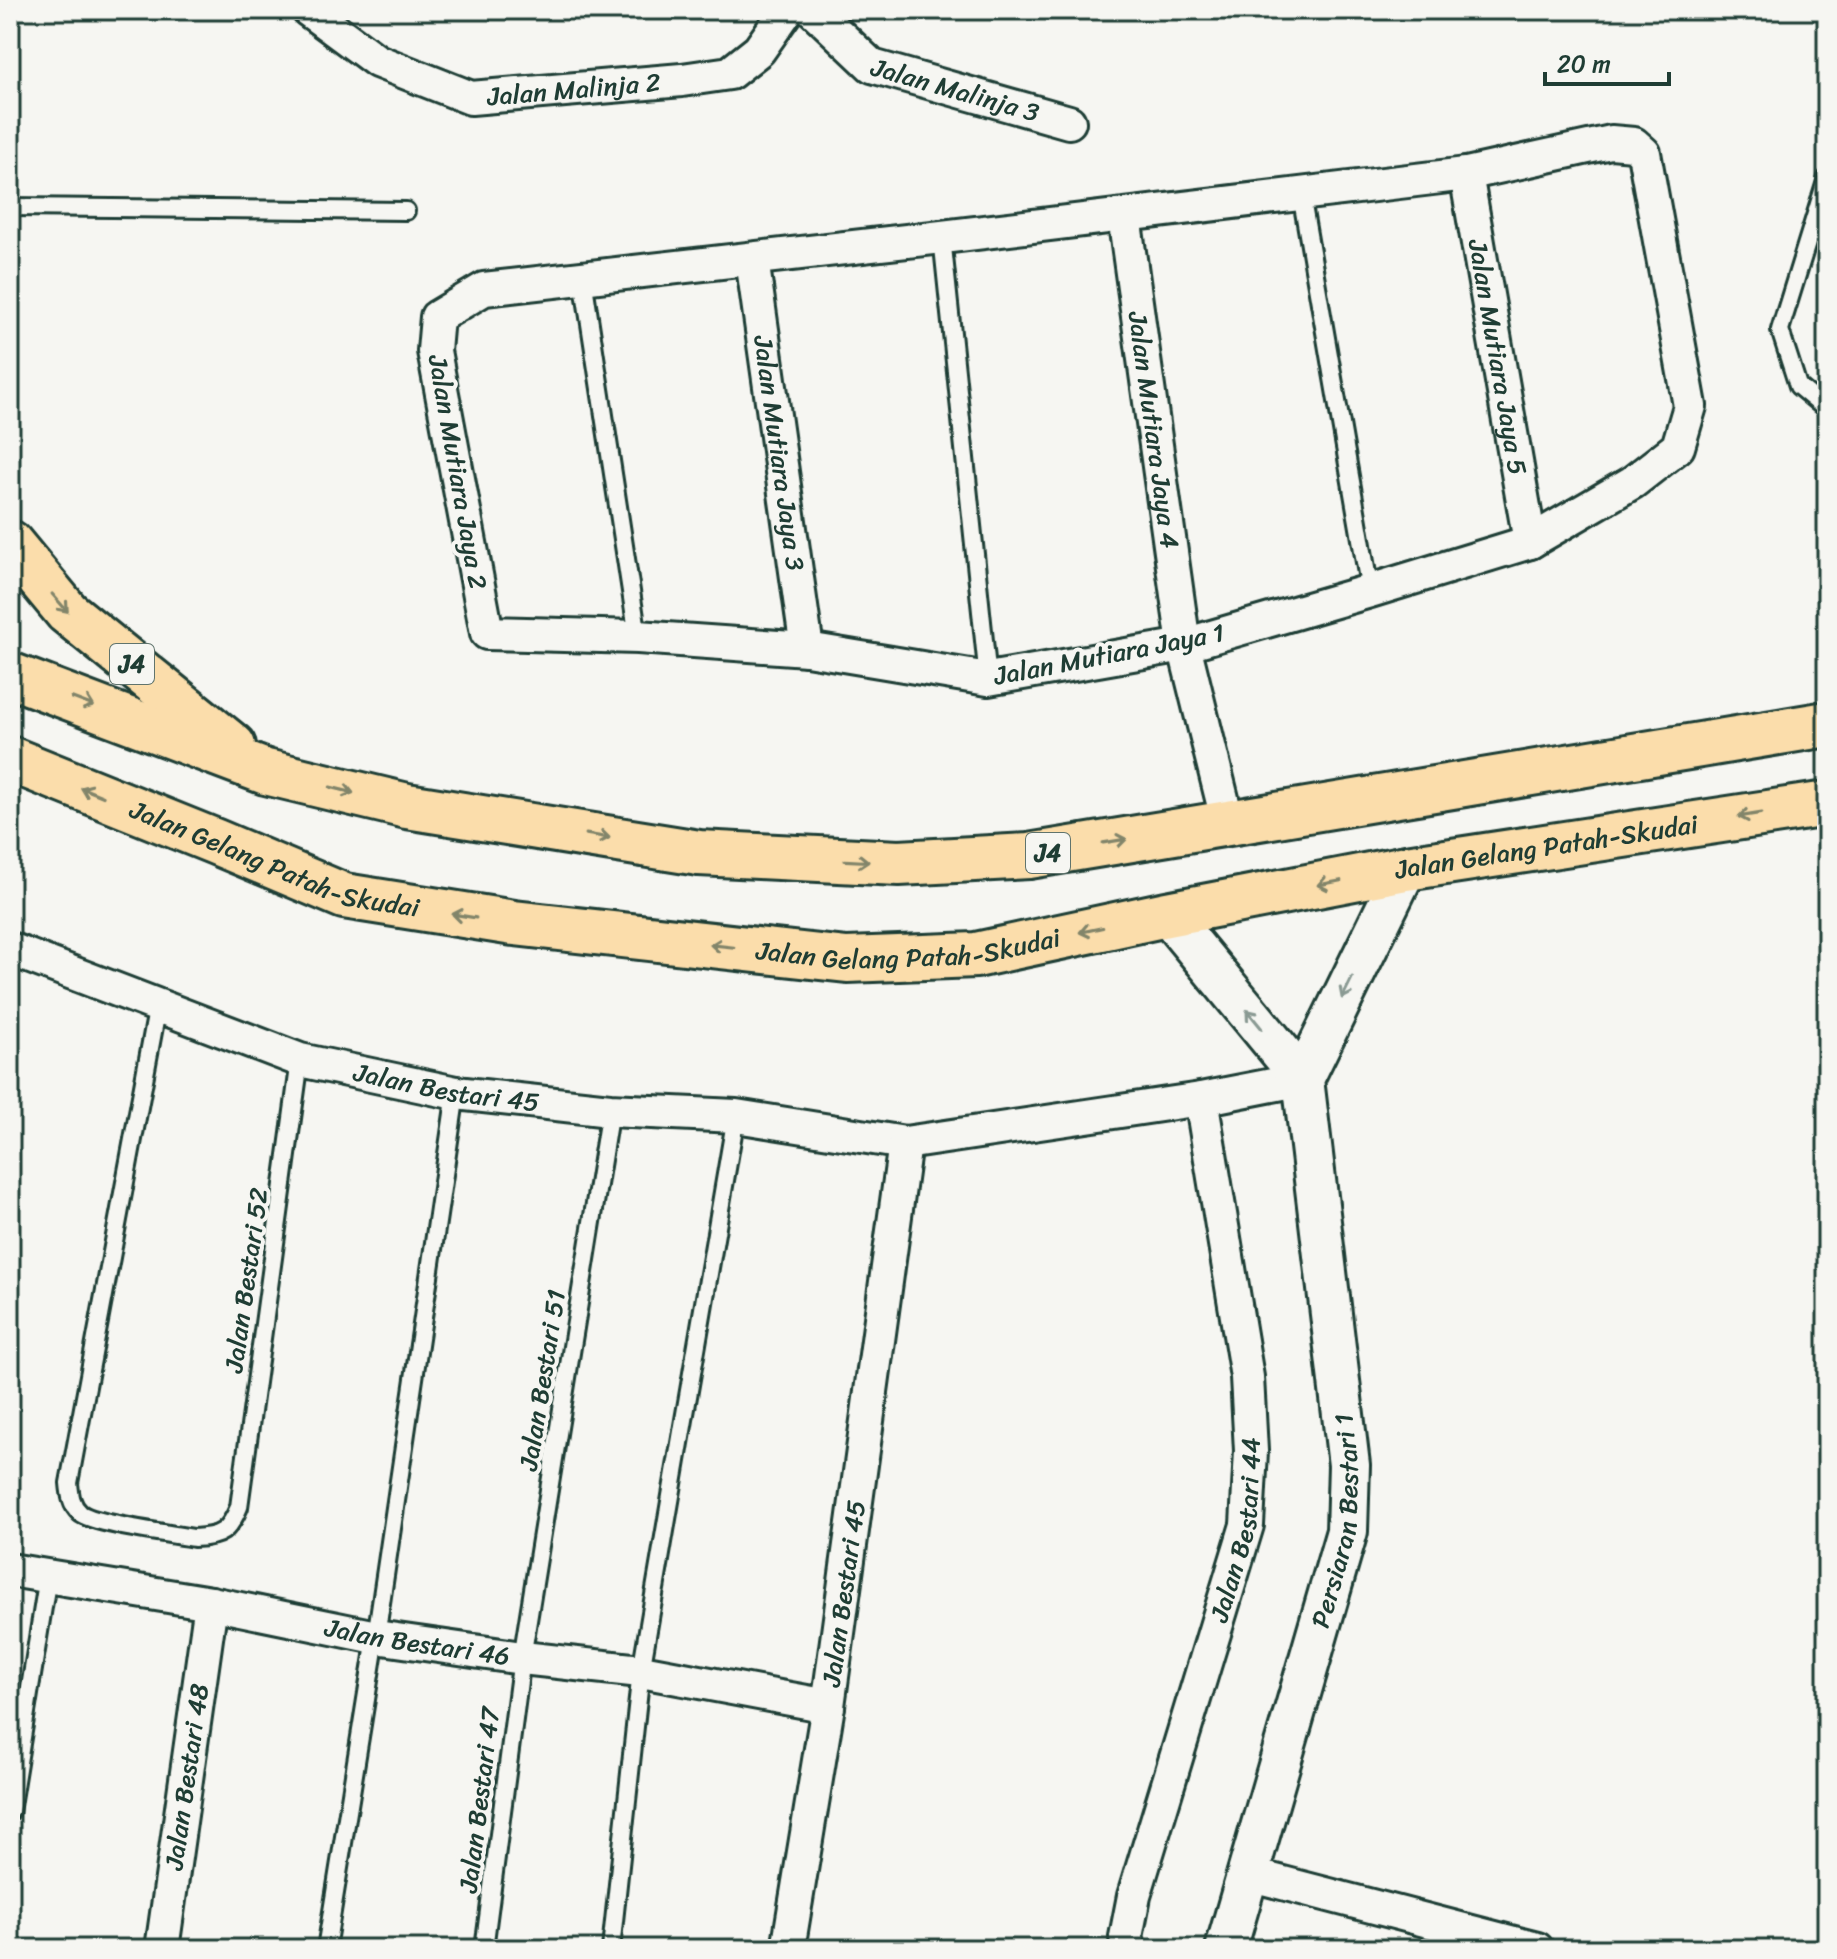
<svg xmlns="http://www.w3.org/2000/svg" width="1837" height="1959" viewBox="0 0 1837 1959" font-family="Sriracha,sans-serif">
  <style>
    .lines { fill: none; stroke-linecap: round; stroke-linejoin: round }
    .service-casing { stroke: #1f3d34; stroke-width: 22 }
    .minor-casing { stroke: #1f3d34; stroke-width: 38 }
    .tertiary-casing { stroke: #1f3d34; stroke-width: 46 }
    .primary-casing { stroke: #1f3d34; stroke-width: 50 }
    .service { stroke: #f6f6f2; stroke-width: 16 }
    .minor { stroke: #f6f6f2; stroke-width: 32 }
    .tertiary { stroke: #f6f6f2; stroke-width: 40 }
    .primary { stroke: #fbddab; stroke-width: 44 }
    .oneway { stroke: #82856a }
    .oneway2 { stroke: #8a9a93 }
    .labels { text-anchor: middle; stroke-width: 8; stroke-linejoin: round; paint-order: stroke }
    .shield { fill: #f6f6f2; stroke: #60746d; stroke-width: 2 }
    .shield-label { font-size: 24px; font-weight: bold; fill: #1f3d34 }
    .street-label { font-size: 26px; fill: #1f3d34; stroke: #f6f6f2 }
  </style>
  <rect width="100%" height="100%" fill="#f6f6f2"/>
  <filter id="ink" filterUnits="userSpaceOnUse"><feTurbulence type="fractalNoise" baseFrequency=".0125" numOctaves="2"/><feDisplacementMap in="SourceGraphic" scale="16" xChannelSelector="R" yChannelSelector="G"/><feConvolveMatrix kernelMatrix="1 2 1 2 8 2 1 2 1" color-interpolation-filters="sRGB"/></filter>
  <g filter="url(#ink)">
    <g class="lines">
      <g class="service-casing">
        <path id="service" d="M1827,178L1780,330L1798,386L1827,410
          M1301,194L1370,591
          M10,207L406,211
          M942,237L988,679
          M583,278L638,637
          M158,1005L69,1483C70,1494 71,1505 80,1513C93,1524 173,1534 194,1538C221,1537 229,1531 239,1507L300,1060
          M10,1812L48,1576
          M326,1949L376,1637L456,1093
          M484,1949L522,1658L610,1110
          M611,1949L641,1671L736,1116"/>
      </g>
      <g class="minor-casing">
        <g id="minor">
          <path id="s1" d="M308,10L377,61L471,98L682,80L730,73L759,50L787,10"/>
          <path id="s2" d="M813,10L872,66L1069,122"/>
          <path d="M1611,142L1634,144L1644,153L1690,406L1678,447L1633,482L1530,542L1370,591L1184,645L988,679L807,649L638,637L487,633L434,351L437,317L484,289L942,237L1466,174Z"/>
          <path id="s3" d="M1466,174L1530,542"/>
          <path id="s4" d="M1124,216L1184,645L1228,823"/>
          <path id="s5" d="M752,259L807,649"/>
          <path id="s6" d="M10,949L300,1060L456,1093L610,1110L736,1116L905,1143L1201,1099L1303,1079"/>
          <path id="s7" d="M10,1570L211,1603L376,1637L522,1658L641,1671L828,1706"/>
          <path d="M1248,1874L1537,1949"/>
          <path id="s8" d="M162,1949L211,1603"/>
          <path id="s9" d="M788,1949L828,1706L905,1143"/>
          <path id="s10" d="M1130,1949L1126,1937L1134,1896L1247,1525L1251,1451L1247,1377L1201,1099"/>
        </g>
      </g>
      <g class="tertiary-casing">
        <g id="tertiary">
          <path d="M1167,914L1303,1079"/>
          <path id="s11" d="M1226,1949L1347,1531L1349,1465L1303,1079L1406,868"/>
        </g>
      </g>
      <g class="primary-casing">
        <g id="primary">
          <path d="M10,543L67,612L233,746"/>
          <path d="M10,675L266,772L407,806L699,853L899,863L1029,856L1827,724"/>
          <path id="s12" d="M10,759L216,842L344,896L514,923L847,960L976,955L1167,914L1406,868L1827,804"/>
        </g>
      </g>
      <use href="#service" class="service"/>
      <use href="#minor" class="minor"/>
      <use href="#tertiary" class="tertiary"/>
      <use href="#primary" class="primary"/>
    </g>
    <defs><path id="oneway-shaft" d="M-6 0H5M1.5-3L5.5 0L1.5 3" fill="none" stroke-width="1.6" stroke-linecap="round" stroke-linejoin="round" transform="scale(2)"/></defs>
    <g class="oneway">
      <use href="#oneway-shaft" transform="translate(60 603) rotate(49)"/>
      <use href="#oneway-shaft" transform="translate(83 702) rotate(21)"/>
      <use href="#oneway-shaft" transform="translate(342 790) rotate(14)"/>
      <use href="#oneway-shaft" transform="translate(92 792) rotate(-158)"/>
      <use href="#oneway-shaft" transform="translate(1750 815) rotate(171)"/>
      <use href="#oneway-shaft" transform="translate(598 836) rotate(9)"/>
      <use href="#oneway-shaft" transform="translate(1115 841) rotate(-9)"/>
      <use href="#oneway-shaft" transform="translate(857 861) rotate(3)"/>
      <use href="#oneway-shaft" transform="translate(1329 883) rotate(169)"/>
      <use href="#oneway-shaft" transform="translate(464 916) rotate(-171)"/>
      <use href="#oneway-shaft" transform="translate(1091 930) rotate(168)"/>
      <use href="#oneway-shaft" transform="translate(722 946) rotate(-174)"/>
    </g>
    <g class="oneway2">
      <use href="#oneway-shaft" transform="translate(1347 988) rotate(116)"/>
      <use href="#oneway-shaft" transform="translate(1254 1019) rotate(-129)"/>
    </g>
  </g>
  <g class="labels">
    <g class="shield">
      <rect x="110" y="644" width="44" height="40" rx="6"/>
      <rect x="1026" y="833" width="44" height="40" rx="6"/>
    </g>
    <g class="shield-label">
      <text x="132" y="672">J4</text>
      <text x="1048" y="861">J4</text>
    </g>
    <g class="street-label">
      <text dy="9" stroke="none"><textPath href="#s2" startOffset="168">Jalan Malinja 3</textPath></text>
      <text dy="9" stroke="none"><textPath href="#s1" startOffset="290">Jalan Malinja 2</textPath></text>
      <text dy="9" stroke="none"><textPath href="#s3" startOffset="186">Jalan Mutiara Jaya 5</textPath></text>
      <text dy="9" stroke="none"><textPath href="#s4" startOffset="216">Jalan Mutiara Jaya 4</textPath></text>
      <text dy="9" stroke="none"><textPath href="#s5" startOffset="196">Jalan Mutiara Jaya 3</textPath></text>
      <text transform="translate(458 472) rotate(80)" y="9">Jalan Mutiara Jaya 2</text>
      <text transform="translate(1109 654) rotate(-11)" y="9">Jalan Mutiara Jaya 1</text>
      <text dy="9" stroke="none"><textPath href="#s12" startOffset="1578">Jalan Gelang Patah-Skudai</textPath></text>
      <text dy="9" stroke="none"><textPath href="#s12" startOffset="284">Jalan Gelang Patah-Skudai</textPath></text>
      <text dy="9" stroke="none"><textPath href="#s12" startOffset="930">Jalan Gelang Patah-Skudai</textPath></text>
      <text dy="9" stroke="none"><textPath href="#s6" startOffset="460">Jalan Bestari 45</textPath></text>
      <text transform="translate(246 1280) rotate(-82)" y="9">Jalan Bestari 52</text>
      <text transform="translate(542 1380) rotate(-81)" y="9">Jalan Bestari 51</text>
      <text dy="9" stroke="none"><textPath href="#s11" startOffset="444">Persiaran Bestari 1</textPath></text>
      <text dy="9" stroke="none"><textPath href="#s10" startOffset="436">Jalan Bestari 44</textPath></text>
      <text dy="9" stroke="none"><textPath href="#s9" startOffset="360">Jalan Bestari 45</textPath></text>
      <text dy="9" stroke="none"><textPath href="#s7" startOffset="414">Jalan Bestari 46</textPath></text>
      <text dy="9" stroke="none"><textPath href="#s8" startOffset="174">Jalan Bestari 48</textPath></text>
      <text transform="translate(479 1800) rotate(-83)" y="9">Jalan Bestari 47</text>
    </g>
  </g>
  <rect width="1837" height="1959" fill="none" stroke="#f6f6f2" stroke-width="40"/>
  <rect x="20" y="20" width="1797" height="1919" fill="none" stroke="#1f3d34" stroke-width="3" filter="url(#ink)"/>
  <path d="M1545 72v12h124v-12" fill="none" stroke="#1f3d34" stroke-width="4"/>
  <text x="1557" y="72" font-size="24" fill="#1f3d34" stroke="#f6f6f2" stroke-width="6" paint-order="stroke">20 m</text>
</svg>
